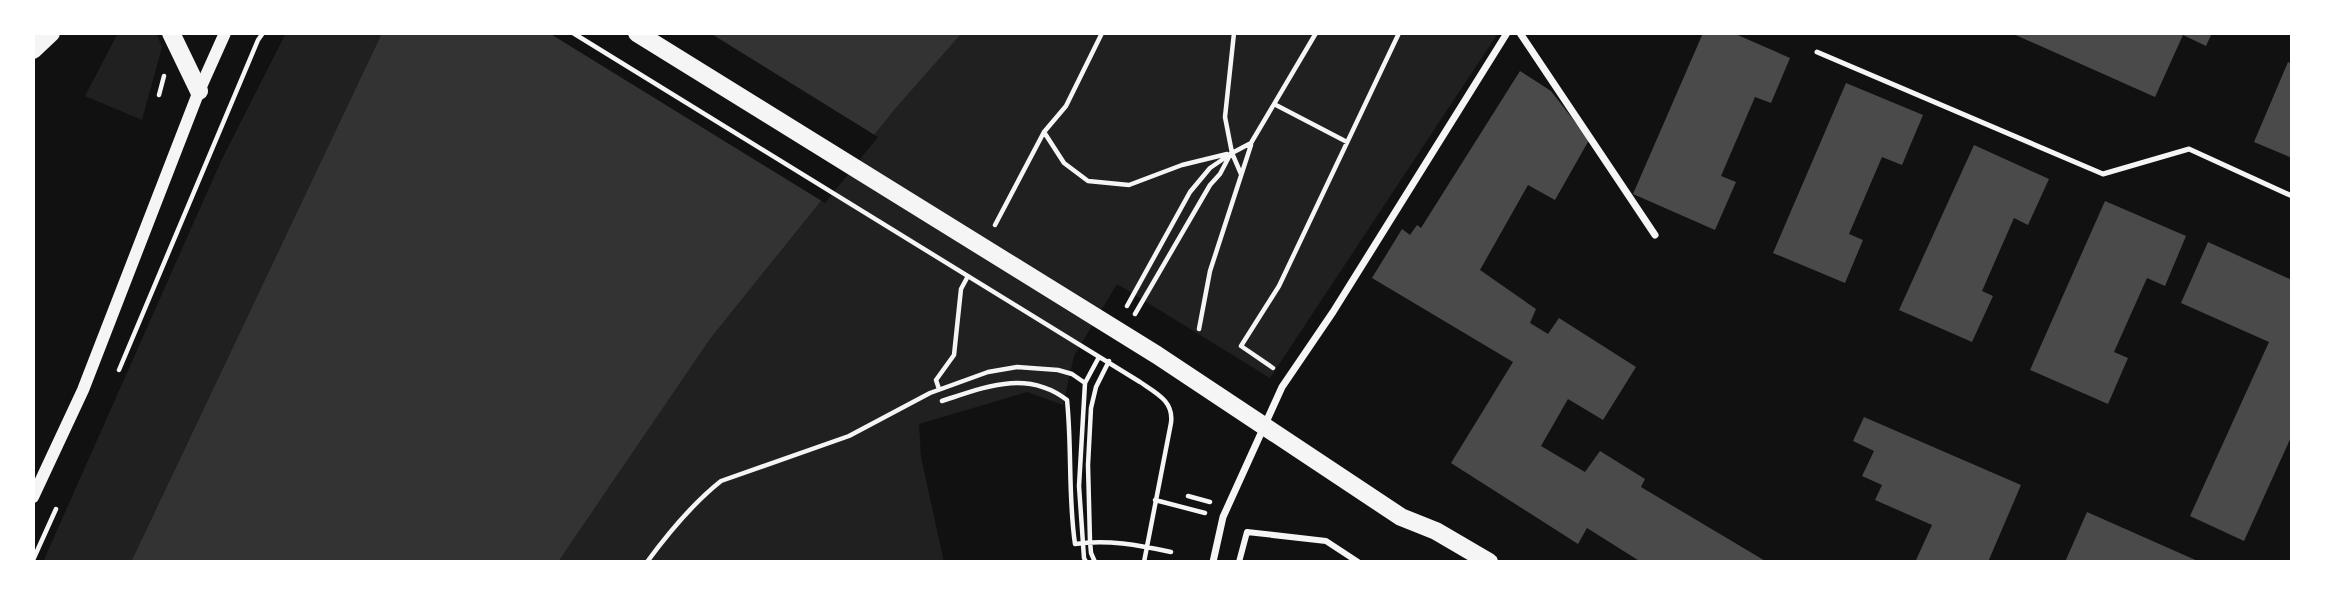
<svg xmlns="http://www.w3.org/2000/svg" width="2325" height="595" viewBox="0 0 2325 595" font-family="Karla,sans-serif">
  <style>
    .green { fill: #202020 }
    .water { fill: #333 }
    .pier { fill: #111 }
    .building { fill: #4a4a4a }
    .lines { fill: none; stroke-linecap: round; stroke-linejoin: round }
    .path { stroke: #f5f5f5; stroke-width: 4.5 }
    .service { stroke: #f5f5f5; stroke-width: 5 }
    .pedestrian { stroke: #f5f5f5; stroke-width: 6 }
    .minor { stroke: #f5f5f5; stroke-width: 7 }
    .tertiary { stroke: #f5f5f5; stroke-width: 12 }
    .primary { stroke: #f5f5f5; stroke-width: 18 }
    .motorway { stroke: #f5f5f5; stroke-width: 21 }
  </style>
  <rect width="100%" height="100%" fill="#111"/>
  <path class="green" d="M118,33H156L162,47L142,120L85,96Z
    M286,33H382L131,562H43L221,161Z
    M962,33H1498L1270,378L1117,284L1074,356L1063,405L1027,392L919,424L921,457L944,562H558L710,339L895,109Z"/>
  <path class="water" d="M382,33H962L895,109L710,339L558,562H131Z"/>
  <path class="pier" d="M549,33H710L878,137L825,203Z"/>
  <path class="building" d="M1703,33H1733L1790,58L1771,103L1755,97L1721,176L1736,182L1715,230L1633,194Z
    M2011,33L2144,35L2212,33L2206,46L2183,35L2155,97Z
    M2288,62L2292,64V158L2254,142Z
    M1520,71L1551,91L1589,140L1555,200L1528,185L1480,270L1536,309L1530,323L1548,334L1559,318L1636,367L1603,420L1568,399L1541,446L1585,472L1600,451L1645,479L1641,487L1767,562H1641L1587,528L1578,544L1451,463L1513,362L1372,278L1402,229L1410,235L1417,225L1421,228Z
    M1846,83L1923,115L1902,165L1882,157L1849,234L1863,240L1845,283L1773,253Z
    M1974,145L2049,179L2028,225L2014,218L1982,291L1993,296L1972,342L1899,310Z
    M2105,201L2186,236L2165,286L2147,278L2114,352L2128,358L2108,404L2030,370Z
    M2208,242L2292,280V435L2244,541L2190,516L2269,342L2181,303Z
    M1864,417L2021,485L1988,562H1921L1916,560L1932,525L1875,500L1882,485L1862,476L1874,451L1853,441Z
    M2087,512L2200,562H2065Z"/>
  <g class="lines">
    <path class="path" d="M573,33L1140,382C1156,393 1174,401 1171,423L1144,562
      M1234,33L1225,117L1232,153L1241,174
      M159,95L164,76
      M1274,104L1347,142
      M1044,132L1064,163L1088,181L1129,185L1182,165L1227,154
      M995,225L1044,132L1066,106L1102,33
      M1127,306L1190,192L1210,168L1232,153L1251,143L1316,33
      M1135,314L1210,185L1220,174L1231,153
      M1199,329L1210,271L1251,145
      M1273,368L1241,346L1279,286L1399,33
      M119,370L258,40L263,33
      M939,389L936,380L954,355L961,289L968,276
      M942,401C985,387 1027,369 1067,400C1072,448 1068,496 1075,544C1106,539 1139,545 1171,552
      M1188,496L1210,502
      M1155,500L1205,513
      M33,560L56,509
      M647,562C669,532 692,504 721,481L849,436L930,393L988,372L1017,367L1058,370L1072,374L1085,383
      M1086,562L1084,558L1079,486L1085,383L1099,357
      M1095,562L1091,553L1090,541L1088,465L1091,408L1096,387L1109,361"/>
    <path class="service" d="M1817,52L2103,174L2189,149L2292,196"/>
    <path class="pedestrian" d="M1239,562L1247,532L1326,541L1358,562"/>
    <path class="minor" d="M1520,33L1655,235
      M1213,562L1223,517L1282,387L1333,312L1507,33"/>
    <path class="tertiary" d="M33,497L83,390L199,91L225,33"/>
    <path class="primary" d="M171,33L199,91
      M637,33L1157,355L1401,517L1436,531L1489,562
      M33,50L51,33"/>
    <path class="motorway" d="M33,39L36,33"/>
  </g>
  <rect width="2325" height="595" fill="none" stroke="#ffffff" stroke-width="70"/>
</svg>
